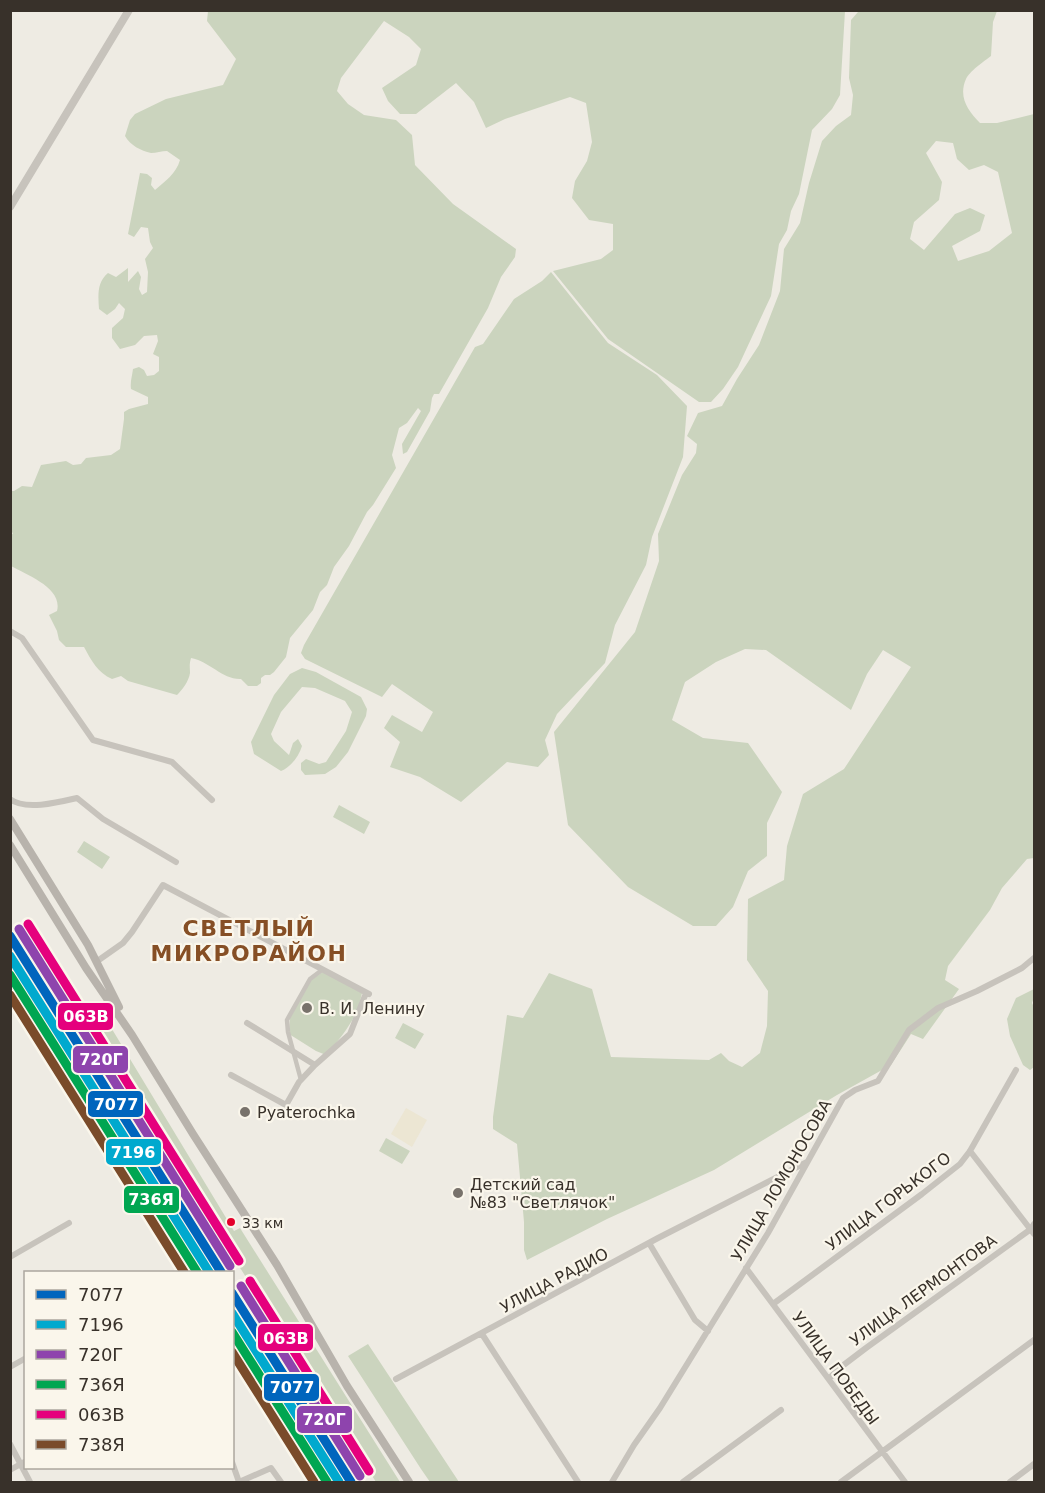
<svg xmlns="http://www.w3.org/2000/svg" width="1045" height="1493" viewBox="0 0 1045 1493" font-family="'DejaVu Sans',sans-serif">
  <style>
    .green { fill: #cbd4be; fill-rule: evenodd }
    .plaza { fill: #ece6d3 }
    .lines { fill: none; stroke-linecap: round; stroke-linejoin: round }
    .pedestrian { stroke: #c7c3bc; stroke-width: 4.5 }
    .minor { stroke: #c7c3bc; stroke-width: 6 }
    .tertiary { stroke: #c7c3bc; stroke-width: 8 }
    .secondary { stroke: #b8b3ac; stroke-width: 8 }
    .rail-1-casing { stroke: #faf6eb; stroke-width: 14 }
    .rail-2-casing { stroke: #faf6eb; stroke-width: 14 }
    .rail-3-casing { stroke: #faf6eb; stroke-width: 14 }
    .rail-4-casing { stroke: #faf6eb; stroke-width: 14 }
    .rail-5-casing { stroke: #faf6eb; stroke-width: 14 }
    .rail-6-casing { stroke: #faf6eb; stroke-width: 14 }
    .rail-1 { stroke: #0065bd; stroke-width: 9 }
    .rail-2 { stroke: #00a9ce; stroke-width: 9 }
    .rail-3 { stroke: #8e44ad; stroke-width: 9 }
    .rail-4 { stroke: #00a651; stroke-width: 9 }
    .rail-5 { stroke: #e5007d; stroke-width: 9 }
    .rail-6 { stroke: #7a4b2a; stroke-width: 9 }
    .poi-dot { fill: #78726b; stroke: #faf6eb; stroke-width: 2 }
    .bus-dot { fill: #e4002b; stroke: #faf6eb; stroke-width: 2 }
    .labels { text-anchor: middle; stroke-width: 4.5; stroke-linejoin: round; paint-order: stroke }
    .bus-label { font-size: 14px; fill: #38312a; stroke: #faf6eb; text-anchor: start }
    .poi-label { font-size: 16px; fill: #38312a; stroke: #faf6eb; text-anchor: start }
    .street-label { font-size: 16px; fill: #38312a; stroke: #faf6eb }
    .district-label { font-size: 22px; font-weight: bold; letter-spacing: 1.5px; fill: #864f25; stroke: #faf6eb }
    .line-badge { stroke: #faf6eb; stroke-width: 2 }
    .badge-label { font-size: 16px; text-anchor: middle; font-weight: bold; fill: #fff }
  </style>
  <rect width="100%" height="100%" fill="#eeebe3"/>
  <path class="green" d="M208,11H845L840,95L832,109L812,130L799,194L791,211L787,230L779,244L771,296L738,367L723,389L711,402H699L608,339L553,271L601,259L613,250V224L589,220L572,198L575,181L587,161L592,142L586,103L570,97L505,119L486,128L474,102L456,83L416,114H400L388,101L382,88L416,65L421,49L409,37L384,21L341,78L337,91L348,104L364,115L396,120L412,135L415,165L453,204L516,249L515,257L501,277L488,308L439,394H434L432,398L430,411L407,452L403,454L402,444L421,411L418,408L407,423L399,428L392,455L396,468L373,505L367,512L349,546L334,567L327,585L320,592L313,610L290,638L286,657L274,672L270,675H265L261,678V683L257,686H248L241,679C223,680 209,661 191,658C189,665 190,667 190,673C189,681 182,690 177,695L128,681L121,676L112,679C98,673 91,660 84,647H66L59,640L57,631L49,615L57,611C63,588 27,575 11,566V536L13,533L11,532L10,491H14L22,486L32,487L41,465L66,461L73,465L81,464L86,458L111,455L120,449L124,419V412L129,409L148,404V397L131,389C130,382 132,377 133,369L139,367L144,370L147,376L154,375L159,371V357L153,354L158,341L157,335L144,336L135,345L120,349L112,338V328L123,318L125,309L119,303L115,309L107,315L99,309C98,295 97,282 108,273L116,277L128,268V282L138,271L141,277L139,289L142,295L147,292L148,272L145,259L153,248L150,242L148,228L141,227L134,237L128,234L140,173L147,174L152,178L151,185L155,190C165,181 176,174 180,160L167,151C162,151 156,153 151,153C141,151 130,145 125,136L130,120L135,114L166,99L223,85L236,59L207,21Z
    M858,11H997L993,22L991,56C984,61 969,72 966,79C958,97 968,111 980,123H997L1034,114V858L1027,859L1002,888L990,910L948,966L945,980L959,989L923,1039L911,1034L891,1065L837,1095L714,1170L607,1219L527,1260L524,1250V1222L517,1144L493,1129V1117L507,1015L523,1018L549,973L592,989L611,1057L709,1060L721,1053L729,1061L742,1067L760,1053L767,1026L768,991L747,960L748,899L784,880L787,846L803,794L844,769L911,667L883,650L867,674L851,710L766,650L745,649L716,662L685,682L672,720L703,738L748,743L782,792L767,823V856L748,871L733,907L716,926H693L628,887L568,825L554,732L635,632L659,561L658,534L682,475L696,453L697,444L687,436L698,413L722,406L737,379L759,345L780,291L784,249L800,223L809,183L822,141L836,126L851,115L853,95L849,78L851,20L858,12ZM936,141L953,143L957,159L969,170L984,165L998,172L1012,233L989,251L958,261L952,246L980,231L985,215L970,208L955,214L924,250L910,239L914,222L939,200L942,182L926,153Z
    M551,272L608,343L657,375L687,406L683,457L652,537L646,565L615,625L605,663L557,714L545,740L549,755L538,767L507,762L461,802L420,777L390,767L400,742L384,728L392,715L422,732L433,712L392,684L382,697L305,659L301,653L304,645L475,347L483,344L514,299L542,281Z
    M302,668L316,672L361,697L367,709L366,716L348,752L336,767L325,774L305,775L301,770V763L306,759L319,764L326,762L346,731L352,712L345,701L315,688L302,687L281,712L271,734L274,741L289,755L293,743L298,739L302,746C299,756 291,767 281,771L254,754L251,742L274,695L290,674Z
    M339,805L370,822L364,834L333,817Z
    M84,841L110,857L102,869L77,852Z
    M323,972L362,993C357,1019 343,1035 326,1055L316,1051L289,1034L290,1018L311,980Z
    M1034,989V997L1032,1003L1034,1007V1067L1030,1070L1023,1065L1010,1036L1007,1019L1016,998Z
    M95,1001L234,1231L240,1228L245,1236L400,1482H376L230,1252L82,1013Z
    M403,1023L424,1034L415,1049L395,1038Z
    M386,1138L410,1151L402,1164L379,1151Z
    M368,1344L459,1482H430L421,1469L348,1356Z"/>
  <path class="plaza" d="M406,1108L427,1120L412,1147L391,1134Z"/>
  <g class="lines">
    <path class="pedestrian" d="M301,1080L288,1032L287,1020L310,979L322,970"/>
    <path class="minor" d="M10,631L22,638L93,740L172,762L212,800
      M10,799C25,811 60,802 77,798L103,819L176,862
      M96,962L123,943L132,932L163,885L369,994
      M315,1065L350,1034L366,993
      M231,1075L286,1105L299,1082L315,1065L247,1023
      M970,1151L1034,1234
      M649,1243L695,1320L708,1331
      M10,1257L69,1223
      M746,1268L905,1482
      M773,1304L922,1194L960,1164L970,1151L1016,1070
      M482,1334L578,1482
      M10,1367L26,1358
      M396,1379L658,1238L807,1162
      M829,1379L837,1370L866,1348L1031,1229L1034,1224
      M10,1444L30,1482
      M232,1462L239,1482
      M10,1470L26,1461
      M239,1482L271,1468L281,1482
      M612,1482L634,1445L660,1408L768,1233L843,1098L855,1090L878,1081L909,1030L938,1008L977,991L1022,968L1034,958
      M683,1482L781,1410
      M841,1482L1034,1340
      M1010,1482L1034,1464"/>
    <path class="tertiary" d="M10,207L129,10"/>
    <path class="secondary" d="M10,819L88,945L119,1007
      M10,845L86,968L132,1035L193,1134L277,1265L347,1386L409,1482"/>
    <g class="rail-1-casing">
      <path id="rail-1" d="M10,936L221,1272
        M232,1293L351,1482"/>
    </g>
    <g class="rail-2-casing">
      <path id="rail-2" d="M10,956L209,1272
        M232,1313L339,1482"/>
    </g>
    <g class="rail-3-casing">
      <path id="rail-3" d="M19,929L230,1266
        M241,1286L360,1476"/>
    </g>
    <g class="rail-4-casing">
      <path id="rail-4" d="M10,975L197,1272
        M232,1332L327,1482"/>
    </g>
    <g class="rail-5-casing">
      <path id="rail-5" d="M28,924L239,1261
        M250,1281L369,1471"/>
    </g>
    <g class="rail-6-casing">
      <path id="rail-6" d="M10,995L184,1272
        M232,1352L314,1482"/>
    </g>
    <use href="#rail-1" class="rail-1"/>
    <use href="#rail-2" class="rail-2"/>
    <use href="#rail-3" class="rail-3"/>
    <use href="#rail-4" class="rail-4"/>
    <use href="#rail-5" class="rail-5"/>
    <use href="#rail-6" class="rail-6"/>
  </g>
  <g class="poi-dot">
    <circle cx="307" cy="1008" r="6"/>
    <circle cx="245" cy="1112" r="6"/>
    <circle cx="458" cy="1193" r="6"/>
  </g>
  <circle class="bus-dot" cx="231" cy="1222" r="5"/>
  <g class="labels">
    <g class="bus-label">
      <text x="242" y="1228">33 км</text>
    </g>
    <g class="poi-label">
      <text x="319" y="1014">В. И. Ленину</text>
      <text x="257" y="1118">Pyaterochka</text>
      <text x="470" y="1190">Детский сад<tspan x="470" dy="18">№83 "Светлячок"</tspan></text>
    </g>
    <g class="street-label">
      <text transform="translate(781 1180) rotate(-60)" y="6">УЛИЦА ЛОМОНОСОВА</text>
      <text transform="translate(888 1201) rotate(-37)" y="6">УЛИЦА ГОРЬКОГО</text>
      <text transform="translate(554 1280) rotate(-28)" y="6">УЛИЦА РАДИО</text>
      <text transform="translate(923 1290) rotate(-36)" y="6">УЛИЦА ЛЕРМОНТОВА</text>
      <text transform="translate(836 1368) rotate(54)" y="6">УЛИЦА ПОБЕДЫ</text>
    </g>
    <g class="district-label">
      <text x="249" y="936">СВЕТЛЫЙ<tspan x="249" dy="25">МИКРОРАЙОН</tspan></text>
    </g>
  </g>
  <g class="line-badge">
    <rect x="57" y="1002" width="57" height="29" rx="6" fill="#e5007d"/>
    <rect x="72" y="1045" width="57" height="29" rx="6" fill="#8e44ad"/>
    <rect x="87" y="1090" width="57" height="28" rx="6" fill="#0065bd"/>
    <rect x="105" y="1138" width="57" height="28" rx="6" fill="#00a9ce"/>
    <rect x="123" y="1185" width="57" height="29" rx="6" fill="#00a651"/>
    <rect x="257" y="1323" width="57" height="29" rx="6" fill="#e5007d"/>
    <rect x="263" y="1373" width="57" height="29" rx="6" fill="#0065bd"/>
    <rect x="296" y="1405" width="57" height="29" rx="6" fill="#8e44ad"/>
  </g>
  <g class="badge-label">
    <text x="86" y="1022">063В</text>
    <text x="101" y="1065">720Г</text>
    <text x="116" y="1110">7077</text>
    <text x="133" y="1158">7196</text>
    <text x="151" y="1205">736Я</text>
    <text x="286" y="1344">063В</text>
    <text x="292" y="1393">7077</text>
    <text x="324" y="1425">720Г</text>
  </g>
  <rect width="1045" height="1493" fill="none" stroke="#38312a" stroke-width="24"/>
  <rect x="24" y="1271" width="210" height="198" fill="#faf6eb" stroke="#aca79e" stroke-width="1.5"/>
  <rect x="36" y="1290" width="30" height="9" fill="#0065bd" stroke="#aca79e" stroke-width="1.5"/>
  <text x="78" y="1301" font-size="18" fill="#38312a">7077</text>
  <rect x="36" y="1320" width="30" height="9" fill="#00a9ce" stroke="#aca79e" stroke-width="1.5"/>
  <text x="78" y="1331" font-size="18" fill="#38312a">7196</text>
  <rect x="36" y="1350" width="30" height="9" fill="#8e44ad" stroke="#aca79e" stroke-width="1.5"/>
  <text x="78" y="1361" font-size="18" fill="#38312a">720Г</text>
  <rect x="36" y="1380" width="30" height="9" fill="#00a651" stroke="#aca79e" stroke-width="1.5"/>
  <text x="78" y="1391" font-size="18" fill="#38312a">736Я</text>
  <rect x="36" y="1410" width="30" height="9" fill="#e5007d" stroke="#aca79e" stroke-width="1.5"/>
  <text x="78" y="1421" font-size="18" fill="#38312a">063В</text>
  <rect x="36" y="1440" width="30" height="9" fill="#7a4b2a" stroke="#aca79e" stroke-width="1.5"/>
  <text x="78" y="1451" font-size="18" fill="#38312a">738Я</text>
</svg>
